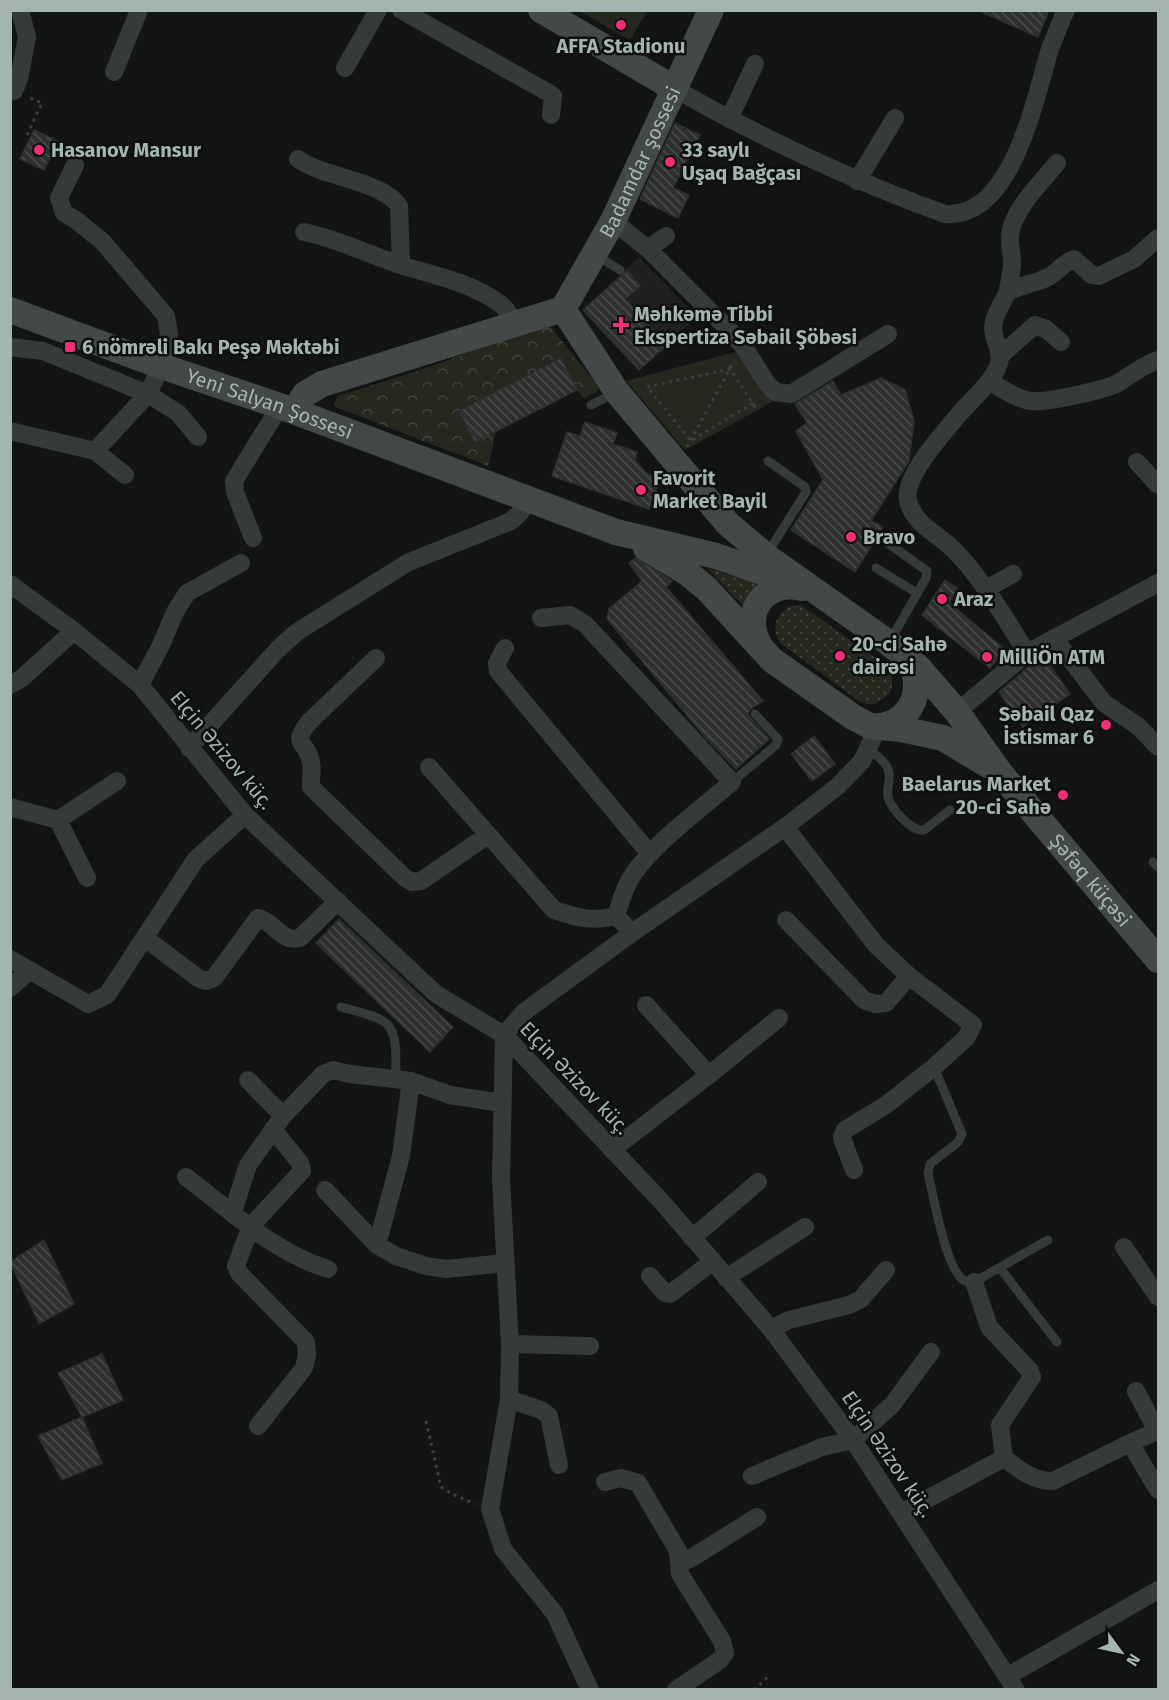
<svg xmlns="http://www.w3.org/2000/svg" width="1169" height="1700" viewBox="0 0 1169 1700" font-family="'Fira Sans',sans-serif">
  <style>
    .built { fill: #1f2121 }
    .grass { fill: url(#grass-dots) }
    .forest { fill: url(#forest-crowns) }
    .green { fill: #26271f }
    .building { fill: url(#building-back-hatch); stroke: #2d3030; stroke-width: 1.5 }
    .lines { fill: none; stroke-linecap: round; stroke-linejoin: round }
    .path { stroke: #3a403e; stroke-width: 3; stroke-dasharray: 3 4.5; stroke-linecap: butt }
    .lane { stroke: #363b3a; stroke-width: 9 }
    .street { stroke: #363b3a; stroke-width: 18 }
    .secondary { stroke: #424947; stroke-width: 26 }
    .poi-dot { fill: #f12e76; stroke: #0e0f0f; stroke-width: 2 }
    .labels { text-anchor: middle; stroke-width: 5; stroke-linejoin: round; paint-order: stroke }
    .poi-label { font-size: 20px; font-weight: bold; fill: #a4b5af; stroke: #0e0f0f; text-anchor: start }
    .street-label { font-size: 20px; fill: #a4b5af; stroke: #0e0f0f }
  </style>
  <defs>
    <pattern id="grass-dots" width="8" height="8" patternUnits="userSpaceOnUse" patternTransform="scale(1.5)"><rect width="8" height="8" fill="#26271f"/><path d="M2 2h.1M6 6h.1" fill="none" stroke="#42443d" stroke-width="1.8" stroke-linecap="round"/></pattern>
    <pattern id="forest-crowns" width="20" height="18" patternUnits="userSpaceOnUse" patternTransform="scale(1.5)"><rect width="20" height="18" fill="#26271f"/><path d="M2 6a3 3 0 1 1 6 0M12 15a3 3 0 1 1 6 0" fill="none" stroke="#42443d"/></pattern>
    <pattern id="building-back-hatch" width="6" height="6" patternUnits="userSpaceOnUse" patternTransform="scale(1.5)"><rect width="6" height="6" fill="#2e3030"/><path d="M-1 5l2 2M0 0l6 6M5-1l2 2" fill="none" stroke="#494c4b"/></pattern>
  </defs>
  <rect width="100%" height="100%" fill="#131414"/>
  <path class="built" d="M639,257L697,317L639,370L583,310Z"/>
  <path class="grass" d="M707,568L762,584L745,608Z
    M801,605L887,666L892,676V687L889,694L876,704H867L860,702L780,643C771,626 775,617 790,606Z"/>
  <path class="forest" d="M547,322L600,389L584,399L577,390L496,431L488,466L333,406L338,396L432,366Z"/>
  <path class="green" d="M579,11H647L630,40Z
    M739,351L772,402L685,450L626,381Z"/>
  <path class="building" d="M977,10H1049L1038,37Z
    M675,123L700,135L673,188L689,195L678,218L640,199Z
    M34,130L58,141L44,170L20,159Z
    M627,271L640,286L625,299L667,345L639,370L583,310Z
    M561,358L577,390L475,442L459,411Z
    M881,378L905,390L914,421L909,461L871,521L883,527L855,572L791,530L823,480L796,431L807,423L795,404L833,381L841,395Z
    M585,422L617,433L613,444L637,452L635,460L646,473L660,479L649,509L552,476L567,432L580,436Z
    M636,558L672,581L666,587L763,701L750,709L748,715L769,739L736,769L706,738L607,619L609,609L642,581L629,563Z
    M945,580L957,588L949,603L1005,649L990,668L922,615Z
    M1044,657L1070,694L1023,727L999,692L1031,665Z
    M814,736L835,764L812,781L791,754Z
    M339,919L453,1027L430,1052L316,943Z
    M44,1240L74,1304L39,1324L10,1262Z
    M102,1354L123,1400L82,1417L58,1373Z
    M82,1417L102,1463L62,1480L38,1436Z"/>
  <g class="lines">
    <path class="path" d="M27,135L42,103L30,98
      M753,403L691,441L647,387L730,369L757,410
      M687,447L734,361
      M426,1421L441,1487L452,1494L475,1504
      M754,1690L769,1676"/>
    <path class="lane" d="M596,255L620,270
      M591,405L615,393
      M889,544L927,571L926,578L890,641
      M767,554L806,492L805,487L768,461
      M876,568L917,593
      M869,749C876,755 885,761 888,769C892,779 886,788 888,797C891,809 912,832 924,830L950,810
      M732,782L776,745L778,739L755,714
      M1153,862L1158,867
      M341,1007C354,1011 371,1014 383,1021C400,1030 395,1063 396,1080
      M934,1067L962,1134L958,1142L930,1164L928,1173C933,1194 946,1272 965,1281C968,1282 971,1282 974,1282L1048,1240
      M1000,1268L1057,1342"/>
    <path class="street" d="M401,10L549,93L553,96L551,115
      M345,68L378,10
      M114,72L139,10
      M675,89C762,138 850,180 945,214C1013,219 1035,97 1050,49C1055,36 1060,23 1066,10
      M10,90L14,91L19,79L27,37L20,10
      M729,119L755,64
      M298,159C324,178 381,180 399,206L401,265
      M75,165L59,198L64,213L76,220L103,242L166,316L169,334L161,366L148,394L95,451
      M857,181L895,118
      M613,221L648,249L728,329L744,347L766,382L775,392L791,394L888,334
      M304,232C338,239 368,254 400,265C433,275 470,282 499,303C506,308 511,316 515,324
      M648,249L666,236
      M1008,292C1021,284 1037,284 1050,276C1059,271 1064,262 1074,259L1092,275L1099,276L1134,259L1158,238
      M10,347L43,351L148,394L178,413L198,437
      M1000,356L1035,325L1046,329L1061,342
      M989,381C1002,388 1015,399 1031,401C1045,403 1105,390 1118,383C1132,374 1143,365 1158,360
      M10,431L95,451L125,475
      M1137,462L1158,485
      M253,538L235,492L234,481L280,406
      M10,584L74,631L140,685L245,815L436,994L504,1035L662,1202L771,1329L853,1440L1016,1690
      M986,589L1013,574
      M541,618L570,615L585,624L732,782C701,809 648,847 629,881C623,892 620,904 616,916
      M1054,638L1104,703L1139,727L1158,747
      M505,648L497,663L498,671L650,854
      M1027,653C1004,617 983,579 953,549C938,534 913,524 908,500C903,476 946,430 961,412C973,398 991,384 998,366C1004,354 993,340 993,327C994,312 1005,302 1008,289C1010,280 1012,271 1012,262C1012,251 1008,241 1011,230C1017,205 1041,183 1057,163
      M376,658L309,722C290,746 307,740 311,762C313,770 310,778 311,787L404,877L412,882L421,881L488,835
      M10,685L22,678L74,631
      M140,685L161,645L175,612L187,593L241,563
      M957,712L1027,653L1158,583
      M189,748L279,648L297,632L407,563L511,521L520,513L529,500
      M429,767L554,910C579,918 589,922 616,916L624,924
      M10,807L58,820L87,878
      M58,820L117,781
      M785,827L876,945L909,976L973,1025L966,1038L934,1067L886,1105L845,1130L842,1138L854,1170
      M786,920L864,1000L875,1004L886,1003L909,976
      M145,938L198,978L206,981L214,978L258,918C275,922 281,943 300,938L338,901
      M10,959L88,1004L107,995L196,859L245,815
      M10,988L30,970
      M646,1005L709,1075
      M248,1080L283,1116
      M612,1150L709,1075L779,1018
      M186,1177C231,1211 273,1252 328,1269
      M325,1190L377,1245L396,1256L426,1266L446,1269L505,1263
      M233,1212L248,1165L283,1116L323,1074L333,1070L350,1074L411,1081L450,1095L501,1103
      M692,1238L758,1182
      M377,1245L401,1156L411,1081
      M1124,1247L1158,1297
      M650,1276L665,1293L670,1294L712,1262
      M726,1278L805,1227
      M974,1282L989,1327L1030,1371L1032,1377L1000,1425L1004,1458C1020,1470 1032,1481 1053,1481L1130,1443
      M771,1329L789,1320L849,1305L861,1299L886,1270
      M510,1344L590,1346
      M1136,1391L1156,1429L1153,1433L1130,1443L1158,1490
      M509,1399L541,1410L549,1416L559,1465
      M258,1426L304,1368L307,1355L306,1342L239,1273L236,1266L251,1226L302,1171L300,1163L273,1129
      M752,1476L822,1447L853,1440L892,1405L931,1352
      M605,1482L621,1478L638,1483L678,1551L680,1574L722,1641L725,1653L720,1660L676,1690
      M901,1513L1004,1458
      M679,1563L690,1559L757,1517
      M1008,1676L1158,1590
      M590,1690L555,1614L503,1549L490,1509L509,1399L510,1344L501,1179L504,1035L524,1012L632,933L785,827L838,786L862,761L878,727"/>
    <g class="secondary">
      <path d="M541,10L675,89"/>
      <path id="s1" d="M563,309L617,392L727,523L766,556L889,643L919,668L957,712L1001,774L1158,960"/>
      <path id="s2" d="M563,309L613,221L711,10"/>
      <path id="s3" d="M10,310L161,366L280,406L616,532L716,556L780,578"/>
      <path d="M294,411L305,394L322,384L563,309"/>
      <path d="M646,548L686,572L706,588L772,660L853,717L870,726L901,729L943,738L988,765"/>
      <path d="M760,646C740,613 765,579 802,588"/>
      <path d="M878,727C884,725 891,724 896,721C919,707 922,677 906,658"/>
    </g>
  </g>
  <g class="poi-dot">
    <circle cx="621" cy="25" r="6"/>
    <circle cx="39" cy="150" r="6"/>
    <circle cx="670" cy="162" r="6"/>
    <path d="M618 316h6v6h6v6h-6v6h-6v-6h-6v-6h6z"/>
    <rect x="64" y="341" width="12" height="12" rx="3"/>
    <circle cx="641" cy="490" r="6"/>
    <circle cx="851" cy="537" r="6"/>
    <circle cx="942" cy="599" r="6"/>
    <circle cx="840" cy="656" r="6"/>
    <circle cx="987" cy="657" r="6"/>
    <circle cx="1106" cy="725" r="6"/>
    <circle cx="1063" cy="795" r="6"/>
  </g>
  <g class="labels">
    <g class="poi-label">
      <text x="621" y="53" text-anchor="middle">AFFA Stadionu</text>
      <text x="51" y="157">Hasanov Mansur</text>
      <text x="682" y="157">33 saylı<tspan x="682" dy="23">Uşaq Bağçası</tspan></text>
      <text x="634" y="321">Məhkəmə Tibbi<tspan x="634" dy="23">Ekspertiza Səbail Şöbəsi</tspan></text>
      <text x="82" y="354">6 nömrəli Bakı Peşə Məktəbi</text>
      <text x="653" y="485">Favorit<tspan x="653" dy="23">Market Bayil</tspan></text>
      <text x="863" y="544">Bravo</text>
      <text x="954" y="606">Araz</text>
      <text x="852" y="651">20-ci Sahə<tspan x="852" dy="23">dairəsi</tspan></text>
      <text x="999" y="664">MilliÖn ATM</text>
      <text x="1094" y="721" text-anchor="end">Səbail Qaz<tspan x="1094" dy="23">İstismar 6</tspan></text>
      <text x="1051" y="791" text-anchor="end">Baelarus Market<tspan x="1051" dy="23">20-ci Sahə</tspan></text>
    </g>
    <g class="street-label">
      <text dy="7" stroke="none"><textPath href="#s2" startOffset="166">Badamdar şossesi</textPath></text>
      <text dy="7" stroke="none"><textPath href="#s3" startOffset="276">Yeni Salyan Şossesi</textPath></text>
      <text transform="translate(222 750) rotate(50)" y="7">Elçin Əzizov küç.</text>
      <text dy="7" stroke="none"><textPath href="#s1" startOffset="784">Şəfəq küçəsi</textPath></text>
      <text transform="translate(575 1078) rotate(46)" y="7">Elçin Əzizov küç.</text>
      <text transform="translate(888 1454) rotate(56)" y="7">Elçin Əzizov küç.</text>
    </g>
  </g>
  <rect width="1169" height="1700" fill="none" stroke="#a4b5af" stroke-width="24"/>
  <g transform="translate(1121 1652) rotate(123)" stroke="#0e0f0f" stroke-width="4.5" paint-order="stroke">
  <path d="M0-4.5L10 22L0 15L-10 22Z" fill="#a4b5af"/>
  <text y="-9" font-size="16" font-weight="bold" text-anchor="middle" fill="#a4b5af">N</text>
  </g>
</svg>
